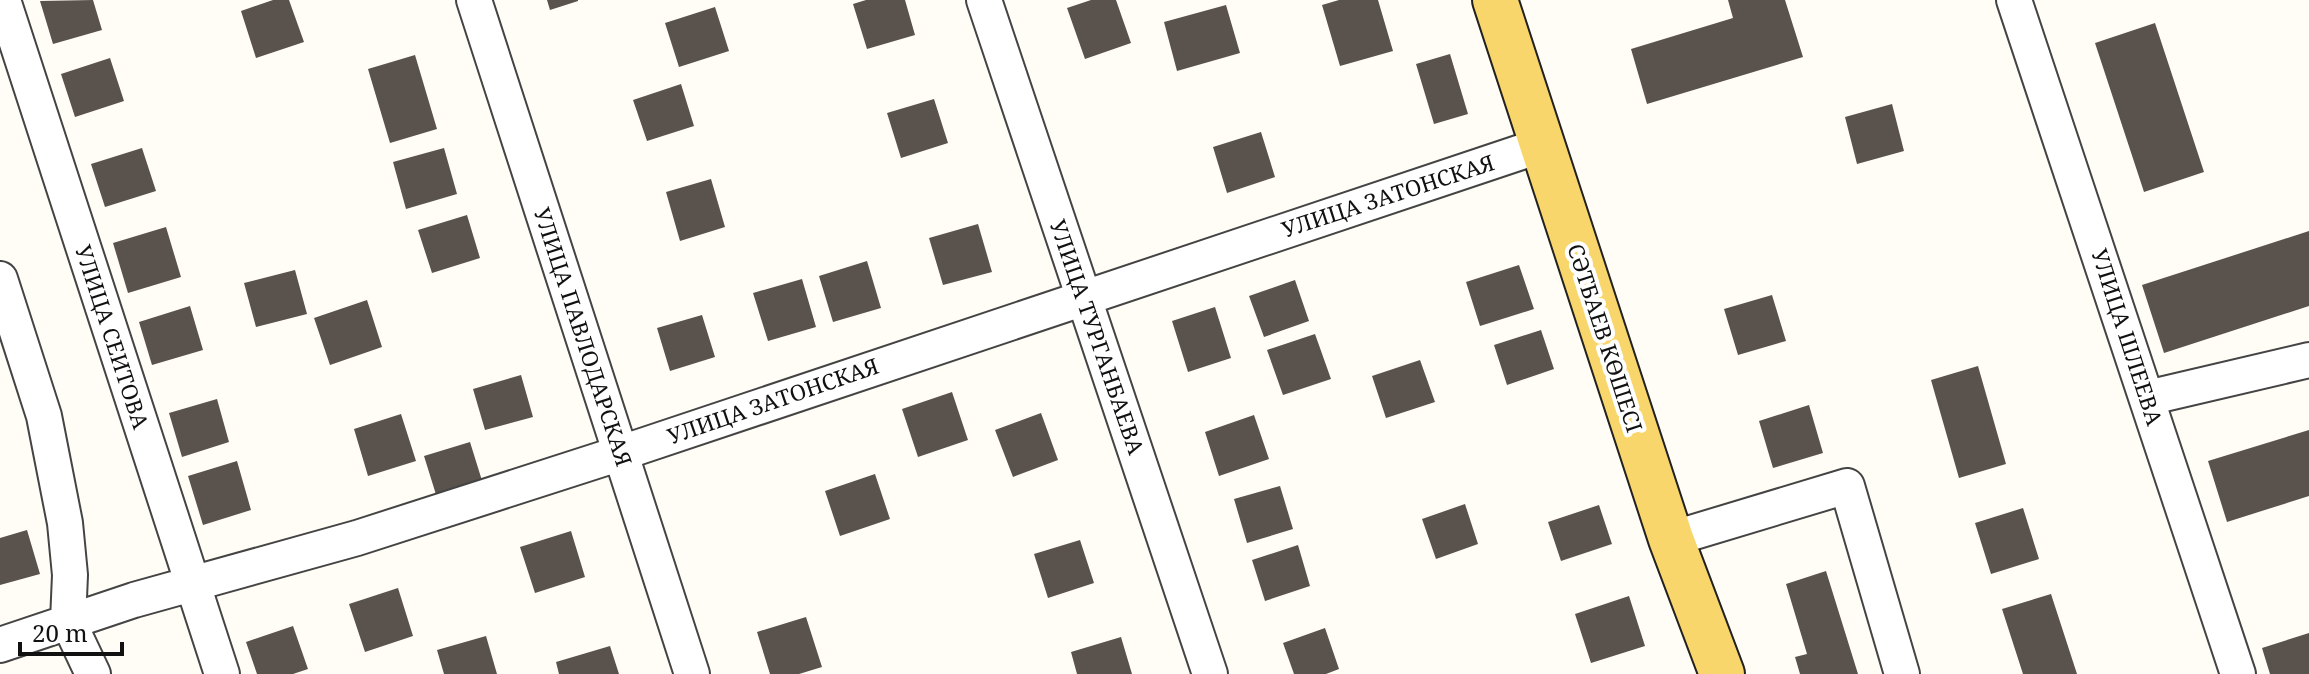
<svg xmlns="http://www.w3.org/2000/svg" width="2309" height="674" viewBox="0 0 2309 674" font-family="'Noto Serif',serif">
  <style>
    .building { fill: #5a524d }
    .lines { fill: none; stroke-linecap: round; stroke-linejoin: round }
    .minor-casing { stroke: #444; stroke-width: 38 }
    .major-casing { stroke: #222; stroke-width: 48 }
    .minor { stroke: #fff; stroke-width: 34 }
    .major { stroke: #f9d66b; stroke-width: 44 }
    .labels { text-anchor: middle; stroke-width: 8; stroke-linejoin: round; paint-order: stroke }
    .street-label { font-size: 22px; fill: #111; stroke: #fff }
  </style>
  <rect width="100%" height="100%" fill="#fffdf5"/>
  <path class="building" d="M93,0L102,30L53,44L40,1Z
    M273,0H289L304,42L256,58L241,11Z
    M547,0H578V1L550,10Z
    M866,0H905L915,35L867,49L853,4Z
    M1091,0H1116L1131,43L1085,59L1067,8Z
    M1339,0H1378L1393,51L1340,66L1322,5Z
    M1728,0H1785L1803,57L1647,104L1631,49L1733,18Z
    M1226,5L1240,53L1177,71L1164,22Z
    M715,7L729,51L679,67L665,23Z
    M2155,23L2204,172L2144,192L2095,43Z
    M1450,54L1468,114L1434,124L1416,64Z
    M415,55L437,129L390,143L368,69Z
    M110,58L124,101L75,117L61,74Z
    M681,84L694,126L647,141L633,100Z
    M934,99L948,143L901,158L887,113Z
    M1892,104L1904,151L1857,164L1845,117Z
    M1261,132L1275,177L1227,193L1213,147Z
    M142,148L156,191L105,207L91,164Z
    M444,148L457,194L406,209L393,162Z
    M711,179L725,227L680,241L666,192Z
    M467,215L480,258L432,273L418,230Z
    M978,224L992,272L943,285L929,238Z
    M166,227L181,277L128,293L113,243Z
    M2309,231V306L2164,353L2142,285Z
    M867,261L881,308L833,322L819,276Z
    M1519,265L1534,309L1480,326L1466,282Z
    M295,270L307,314L256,327L244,283Z
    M802,279L816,327L768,341L753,293Z
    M1295,280L1309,321L1264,337L1249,296Z
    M1772,295L1786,341L1738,355L1724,309Z
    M367,300L382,347L330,365L314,318Z
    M190,306L203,350L152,365L139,322Z
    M1215,307L1231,358L1188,372L1172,321Z
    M702,315L715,357L670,371L657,328Z
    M1541,330L1554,369L1507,385L1494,345Z
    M1315,334L1331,379L1283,395L1267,350Z
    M1420,360L1435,402L1386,418L1372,376Z
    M1978,366L2006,464L1959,478L1931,380Z
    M521,375L533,417L485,430L473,389Z
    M952,392L968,440L918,457L902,409Z
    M217,399L229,442L182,457L169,413Z
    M1809,405L1823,453L1773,468L1759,421Z
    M1041,413L1058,460L1013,477L995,430Z
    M401,414L416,461L368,476L354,429Z
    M1254,415L1269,459L1219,476L1205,432Z
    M2309,430V496L2227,522L2208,461Z
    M470,442L484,487L438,501L424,456Z
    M237,461L251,510L203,525L188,476Z
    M875,474L890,519L840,536L825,491Z
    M1280,486L1293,529L1247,543L1234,499Z
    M1465,504L1478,544L1436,559L1422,519Z
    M1599,505L1612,544L1561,561L1548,522Z
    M2023,508L2039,559L1991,574L1975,523Z
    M27,530L40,574L0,585V538Z
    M571,531L585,577L535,593L520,547Z
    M1080,540L1094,583L1048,598L1034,554Z
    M1298,545L1310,586L1265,601L1252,560Z
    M1826,571L1858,674H1800L1795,657L1807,654L1786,584Z
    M398,588L413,636L365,652L349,604Z
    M2051,594L2077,674H2023L2002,609Z
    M1629,596L1645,646L1591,663L1575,614Z
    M806,617L822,667L799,674H770L757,632Z
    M293,626L308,669L293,674H257L246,642Z
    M1325,628L1339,669L1326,674H1294L1283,643Z
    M2309,633V674H2270L2262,648Z
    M486,636L497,674H444L437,650Z
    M1121,637L1132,674H1077L1071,652Z
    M610,646L619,674H559L556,662Z"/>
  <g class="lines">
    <g class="minor-casing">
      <path id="minor" d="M3,0L222,674
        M474,0L692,674
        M984,0L1210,674
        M2014,0L2238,674
        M0,279L44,416L65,523L70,575L68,621L93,674
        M2147,398L2309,360
        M1671,539L1847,486L1902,674
        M0,645L134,600L357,538L621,453L1542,145"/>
    </g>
    <g class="major-casing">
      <path id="major" d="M1495,0L1671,539L1722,674"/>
    </g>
    <use href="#minor" class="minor"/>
    <use href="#major" class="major"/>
  </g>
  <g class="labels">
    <g class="street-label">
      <text transform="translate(1388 196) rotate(-18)" y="8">УЛИЦА ЗАТОНСКАЯ</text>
      <text transform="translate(112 337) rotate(72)" y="8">УЛИЦА СЕИТОВА</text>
      <text transform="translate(583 337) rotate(72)" y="8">УЛИЦА ПАВЛОДАРСКАЯ</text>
      <text transform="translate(1097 337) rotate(71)" y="8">УЛИЦА ТУРГАНБАЕВА</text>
      <text transform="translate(2127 337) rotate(72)" y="8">УЛИЦА ШЛЕЕВА</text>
      <text transform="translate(1605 338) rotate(72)" y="8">СӘТБАЕВ КӨШЕСІ</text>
      <text transform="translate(773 401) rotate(-19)" y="8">УЛИЦА ЗАТОНСКАЯ</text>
    </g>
  </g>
  <path d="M20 642v12h102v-12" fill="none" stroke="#111111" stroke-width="4"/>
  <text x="32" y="642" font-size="24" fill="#111111" stroke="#ffffff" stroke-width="6" paint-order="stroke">20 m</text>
</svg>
